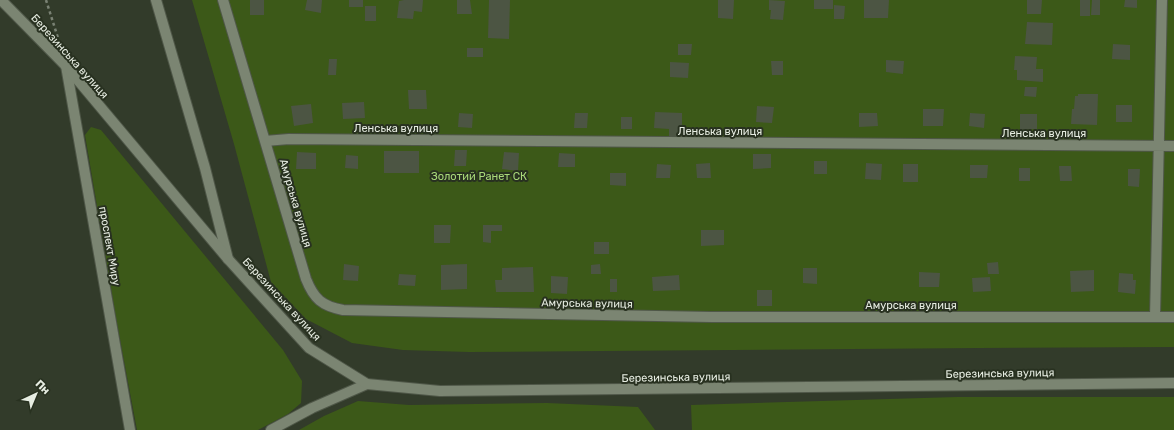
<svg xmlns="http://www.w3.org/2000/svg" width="1174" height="430" viewBox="0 0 1174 430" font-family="Rubik,sans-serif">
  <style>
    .green { fill: #3c5918 }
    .building { fill: #4c5543 }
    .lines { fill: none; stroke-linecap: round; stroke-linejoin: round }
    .street-casing { stroke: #4f5748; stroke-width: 12 }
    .secondary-casing { stroke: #4f5748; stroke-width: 12 }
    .path { stroke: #7a8274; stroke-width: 2.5; stroke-dasharray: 3 3; stroke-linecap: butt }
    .street { stroke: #7b8572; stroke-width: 10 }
    .secondary { stroke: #7b8572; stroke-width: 10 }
    .labels { text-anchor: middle; stroke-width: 4; stroke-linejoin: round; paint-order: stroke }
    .street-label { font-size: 11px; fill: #e7ede2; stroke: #283120 }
    .park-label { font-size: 11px; fill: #a9d97a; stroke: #283120 }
  </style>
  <rect width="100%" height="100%" fill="#323b2a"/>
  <path class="green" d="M192,0H1174V347L978,348L469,352L403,350L352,343L306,319L271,282L234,144Z
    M91,127L101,130L283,350L302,381L301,403L288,414L258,430H137L116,318L85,135Z
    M957,397H1174V430H692L691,405Z
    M358,401L409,405L547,403L638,407L655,430H299L324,416Z"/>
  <path class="building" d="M250,0H264V15H250Z
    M307,0H322L321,13L305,10Z
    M349,0H363V7H349Z
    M404,0H423L422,12L414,11L413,19L397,18L399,1Z
    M457,0H470L472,14H457Z
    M489,0H510L509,39L488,38Z
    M718,0H734L733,19L718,18Z
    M769,0L785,1L783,20L770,19L771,10H769Z
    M814,0H833V9H814Z
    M864,0H889L888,18H864Z
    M1027,0H1042L1041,14H1027Z
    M1080,0H1090V16H1080Z
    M1092,0H1100V15H1091Z
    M1125,0H1137V8L1124,7Z
    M834,5L845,6L844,19H834Z
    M365,6H376V21H365Z
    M1027,22L1053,23L1052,45L1025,44Z
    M678,44H692L691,55H678Z
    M1113,44L1130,45V60L1112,59Z
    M467,48H483V57H467Z
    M1015,56L1037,57L1036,69H1043V82L1017,80V70H1014Z
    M329,59H337L336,75H328Z
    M886,60L904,61L903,74L886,72Z
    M771,61H783V75H772Z
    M670,62L689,63L688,78L670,77Z
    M1025,87H1037L1036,97L1024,96Z
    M408,90H426L427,109H409Z
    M1078,94H1098L1097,125L1071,124L1072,109H1074L1075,96H1078Z
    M364,102L365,118L343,119L342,103Z
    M311,104L313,123L294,126L291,106Z
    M1116,105H1132V122H1116Z
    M757,106L774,107L772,123L756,122Z
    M923,109H944L943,126H923Z
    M655,112L682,113V136H669V129L654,128Z
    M459,113L473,114L472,128L458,127Z
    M575,113H588L587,128H574Z
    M859,113H877L878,126L859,127Z
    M970,113L985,114L984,128L969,126Z
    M1020,114H1037V129L1020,130Z
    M621,117H632V129H621Z
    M455,150H467L466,166H454Z
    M384,151H419V173H384Z
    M297,152L316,153V169H296Z
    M504,152L519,153L518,171L502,169Z
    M559,153L575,154V167H558Z
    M753,154H771V168L753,169Z
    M346,155L358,156V169L345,168Z
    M814,161H827V174H814Z
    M710,163L711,178H697L696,164Z
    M866,163L882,164L881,180L865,179Z
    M657,164L671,165L670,178H656Z
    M903,164H918V182H903Z
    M970,165H988L987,178H970Z
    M1059,166H1071L1072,181H1060Z
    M1019,168H1030V181H1019Z
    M1128,169H1140L1139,187L1128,186Z
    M610,173H626V186L610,185Z
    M434,225H451L450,243H434Z
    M483,225H502V231H491V243L483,242Z
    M701,230H724V245L701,246Z
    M594,242H609V254H594Z
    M998,262L999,274H988L987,263Z
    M344,264L359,266L358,281L343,280Z
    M467,264V289L441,290V265Z
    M600,264L601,274H591V265Z
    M533,267L534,292H496L495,280H502V268Z
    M803,268H817V284L803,283Z
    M1094,270V291L1071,292L1070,271Z
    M919,272L940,273L939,287H919Z
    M1119,273L1133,274V280H1136L1135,294L1118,292Z
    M399,274L416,275L415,286L398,285Z
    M679,275L680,290L653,291L652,277Z
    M551,276L568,277L567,294L551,293Z
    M990,277L991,291L973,292L972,278Z
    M610,279H617V292H610Z
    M757,290H772V306H757Z"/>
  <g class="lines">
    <g class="street-casing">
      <path id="street" d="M156,0L205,168L228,259
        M223,0L306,279C314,299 322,306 343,310L711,317H1174
        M66,66L130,430
        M265,141L289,139L1174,146
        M1155,317L1162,0
        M271,430L312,408L367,384"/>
    </g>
    <g class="secondary-casing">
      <path id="secondary" d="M1,0L66,66L228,259L309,348L367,384L440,391L1174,383"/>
    </g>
    <path class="path" d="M46,0L58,38"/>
    <use href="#street" class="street"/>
    <use href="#secondary" class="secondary"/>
  </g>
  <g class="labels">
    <g class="street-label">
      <text transform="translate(70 56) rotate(48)" y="4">Березинська вулиця</text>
      <text x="396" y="132">Ленська вулиця</text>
      <text x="720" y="135">Ленська вулиця</text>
      <text x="1044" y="137">Ленська вулиця</text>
      <text transform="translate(296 203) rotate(74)" y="4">Амурська вулиця</text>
      <text transform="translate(110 246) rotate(80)" y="4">проспект Миру</text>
      <text transform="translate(282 299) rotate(47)" y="4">Березинська вулиця</text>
      <text transform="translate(587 303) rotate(1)" y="4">Амурська вулиця</text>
      <text x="911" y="309">Амурська вулиця</text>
      <text transform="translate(1000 373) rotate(-1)" y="4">Березинська вулиця</text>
      <text transform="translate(676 377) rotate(-1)" y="4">Березинська вулиця</text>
    </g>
    <g class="park-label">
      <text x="479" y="180">Золотий Ранет СК</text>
    </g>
  </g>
  <g transform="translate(36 394) rotate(44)" stroke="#283120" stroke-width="3" paint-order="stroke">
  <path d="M0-3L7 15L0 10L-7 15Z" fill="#e7ede2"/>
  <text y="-6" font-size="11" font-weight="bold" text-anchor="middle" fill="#e7ede2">Пн</text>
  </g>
</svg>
